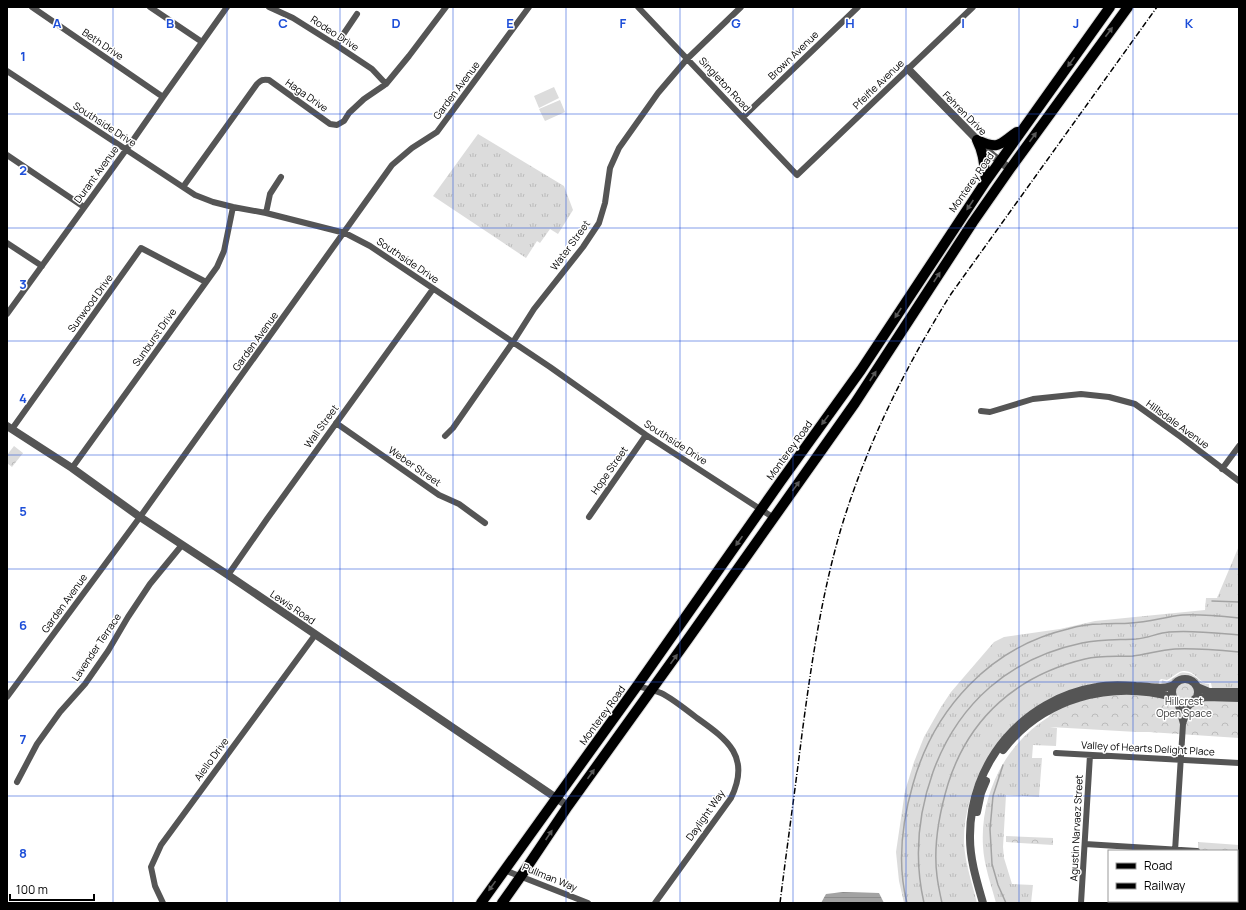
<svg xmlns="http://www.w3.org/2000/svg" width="1246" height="910" viewBox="0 0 1246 910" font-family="Manrope,sans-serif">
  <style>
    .grass { fill: url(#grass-tufts) }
    .forest { fill: url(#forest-crowns) }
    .pitch { fill: #dcdcdc }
    .water { fill: url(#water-rules) }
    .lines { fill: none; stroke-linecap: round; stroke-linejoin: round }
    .stream { stroke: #a3a3a3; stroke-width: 1.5 }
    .primary-casing { stroke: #dbdbdb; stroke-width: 12 }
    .minor { stroke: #555; stroke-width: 6 }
    .tertiary { stroke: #555; stroke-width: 8 }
    .primary { stroke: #000; stroke-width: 10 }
    .rail { stroke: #000; stroke-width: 1.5; stroke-dasharray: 6 2 1 2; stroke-linecap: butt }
    .oneway { fill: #595959 }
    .grid { fill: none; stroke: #1d4ed8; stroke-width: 1; stroke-opacity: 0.55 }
    .labels { text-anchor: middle; stroke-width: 3; stroke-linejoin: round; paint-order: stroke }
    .street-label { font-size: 10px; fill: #000; stroke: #fff }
    .park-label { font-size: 10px; fill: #333; stroke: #fff }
    .grid-label { font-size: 13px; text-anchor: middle; font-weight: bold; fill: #1d4ed8; stroke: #fff; stroke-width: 3; stroke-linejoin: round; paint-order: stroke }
  </style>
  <defs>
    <pattern id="grass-tufts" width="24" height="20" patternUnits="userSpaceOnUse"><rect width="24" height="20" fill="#dcdcdc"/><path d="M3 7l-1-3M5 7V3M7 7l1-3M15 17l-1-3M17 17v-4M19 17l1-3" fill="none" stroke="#bbb"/></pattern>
    <pattern id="forest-crowns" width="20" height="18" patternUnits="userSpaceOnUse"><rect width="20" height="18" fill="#dcdcdc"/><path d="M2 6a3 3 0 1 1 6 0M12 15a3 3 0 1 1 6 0" fill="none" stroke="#bbb"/></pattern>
    <pattern id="water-rules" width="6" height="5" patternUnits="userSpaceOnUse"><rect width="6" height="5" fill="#a3a3a3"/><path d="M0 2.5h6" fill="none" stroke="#8b8b8b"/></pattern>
  </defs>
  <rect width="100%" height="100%" fill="#fff"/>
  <path class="grass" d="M478,134L564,186L573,210L558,234L550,229L540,243L537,241L526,258L433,196Z
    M1239,546V689L1212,688L1211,683C1210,683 1206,683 1205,683C1197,680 1194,670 1183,671C1177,672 1172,678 1167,680L1161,679L1159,681V684L1120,682L1004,735C1000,740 996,744 993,749C976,774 963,812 964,843C965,863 972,883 977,903H904L899,881L896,852L905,791L914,762L924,737L941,707L951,692L994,642L1004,637L1060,629L1095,621L1205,610L1206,598H1217Z
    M1050,716V727L1057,728L1056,746L1033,745L1032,758H1042L1039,797L1006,795L1003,847L1004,858L1012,884L1033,885L1031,903H996C991,884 984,866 983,846C980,794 1005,744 1050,716Z"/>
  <path class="forest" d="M14,446L23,453L12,467L7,463V455Z
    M1180,673C1196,670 1197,684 1209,684V697L1239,699V738L1149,732H1137L1050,727V716L1049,714C1072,702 1096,695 1122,694C1134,694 1147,695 1159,696L1162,680L1167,682Z
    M1006,836L1053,838V845L1006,842Z
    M1198,842L1239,845V861H1237V851H1198Z"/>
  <path class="pitch" d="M554,87L559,98L539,108L534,96Z
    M560,100L565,112L545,121L539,109Z"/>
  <path class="water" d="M843,892L879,893L884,903H821L826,894Z"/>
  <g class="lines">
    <path class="stream" d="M1212,601L1239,602
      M1003,765L993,796L990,829L992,864L998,885L1006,903
      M907,903C897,864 902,822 913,784C934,708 991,647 1068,629C1078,626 1090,624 1101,624C1111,623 1121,624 1131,623C1148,622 1165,617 1182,615C1200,614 1220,616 1239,618
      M924,903C914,859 918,814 933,772C958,703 1010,658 1082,643C1100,639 1118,640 1136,639C1148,638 1158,633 1169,632C1192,630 1216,633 1239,635
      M942,903C940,894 938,885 937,876C933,845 939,814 948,784C969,717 1018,675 1085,659C1101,655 1117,657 1133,656C1147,654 1161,650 1175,649C1196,648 1218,650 1239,652"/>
    <g class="primary-casing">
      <path id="primary" d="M977,140C1000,150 998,145 1017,132
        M977,140C984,154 984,165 986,181
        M481,903L637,686L781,481L861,370L986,181L1110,7
        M502,903L521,876L568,806L688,639L855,403L973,222L1010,169L1128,7"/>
    </g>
    <path class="minor" d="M32,7L163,97
      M150,7L202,42
      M269,7L293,18L336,45L372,69L386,84
      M638,7L797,175L973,7
      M336,45L357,14
      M7,71L195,195L213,202L233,207L266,213L345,233L370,246L550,367L646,435L774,518
      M743,117L858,7
      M7,155L84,207
      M183,187L257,84C261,80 263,79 269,80L330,124L337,125L344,121L349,113L364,99L386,84L409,56L446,7
      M266,213L270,194L281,177
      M7,243L42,266
      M7,314L131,143L163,97L227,7
      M981,411L990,412L1033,399L1081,394L1109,397L1135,404L1181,437L1239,481
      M336,423L439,495L459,504L485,523
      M12,429L141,248L206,282
      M445,436L453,428L513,342L534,309L583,247L599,223L605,203L610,168L619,148L658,93L687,59L741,7
      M72,468L217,267L224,251L233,207
      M1222,469L1239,446
      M589,517L646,435
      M228,575L267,519L433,289
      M637,686C645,688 654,690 661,693C670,697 688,711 697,718C728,740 751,757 731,798L655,903
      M7,697L140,517L392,165L412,148L437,132L529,7
      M1183,724L1188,708L1191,703
      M1056,753L1239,763
      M17,782L37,744L60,712L85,684L108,651L128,617L150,584L182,545
      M1085,844L1197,851
      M1175,851L1183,724L1177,702
      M504,870L588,903
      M163,903L155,886L151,867L161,845L315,635
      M1081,903L1090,755
      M1172,903V901"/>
    <path class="tertiary" d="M908,69L993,156L1010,169
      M7,426L72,468L140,517L228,575L568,806
      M1172 692a13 13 0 1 1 26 0a13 13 0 1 1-26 0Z
      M1197,687L1209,692H1239
      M1195,699L1206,697L1239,698
      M1003,750C1043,698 1110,680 1173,697
      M977,812L981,793L986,781
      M983,903C977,882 970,860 970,838C969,763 1023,699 1097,687C1110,684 1124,685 1136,686C1148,686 1165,691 1175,684"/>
    <use href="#primary" class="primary"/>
    <path class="rail" d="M780,903C787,847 795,790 802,734C811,666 821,598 840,532C865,448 904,369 951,294L1157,7"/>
  </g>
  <defs><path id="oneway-solid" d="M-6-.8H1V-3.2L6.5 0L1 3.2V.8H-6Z"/></defs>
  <g class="oneway">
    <use href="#oneway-solid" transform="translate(1109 32) rotate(-53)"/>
    <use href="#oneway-solid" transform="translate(1071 62) rotate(126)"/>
    <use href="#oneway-solid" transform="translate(1033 137) rotate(-54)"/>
    <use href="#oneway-solid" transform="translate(970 205) rotate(124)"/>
    <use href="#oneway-solid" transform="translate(937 277) rotate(-57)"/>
    <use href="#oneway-solid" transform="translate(898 313) rotate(123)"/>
    <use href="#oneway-solid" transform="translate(873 376) rotate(-57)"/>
    <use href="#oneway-solid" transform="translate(825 420) rotate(126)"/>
    <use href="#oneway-solid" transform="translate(796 486) rotate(-54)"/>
    <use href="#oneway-solid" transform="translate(739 541) rotate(125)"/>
    <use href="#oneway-solid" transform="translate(674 659) rotate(-54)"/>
    <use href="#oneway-solid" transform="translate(591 774) rotate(-54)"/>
    <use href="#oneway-solid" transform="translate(549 835) rotate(-56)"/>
    <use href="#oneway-solid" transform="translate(492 886) rotate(126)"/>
  </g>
  <path class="grid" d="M113,7V903M227,7V903M340,7V903M453,7V903M566,7V903M680,7V903M793,7V903M906,7V903M1019,7V903M1133,7V851M7,114H1239M7,228H1239M7,341H1239M7,455H1239M7,569H1239M7,682H1239M7,796H1239M1133,901V903"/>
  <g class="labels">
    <g class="street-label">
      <text transform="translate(335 33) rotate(33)" y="4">Rodeo Drive</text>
      <text transform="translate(103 44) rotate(34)" y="4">Beth Drive</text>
      <text transform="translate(793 55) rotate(-44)" y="4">Brown Avenue</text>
      <text transform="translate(725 84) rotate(47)" y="4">Singleton Road</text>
      <text transform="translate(878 84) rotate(-44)" y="4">Pfeifle Avenue</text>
      <text transform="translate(456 90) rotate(-53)" y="4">Garden Avenue</text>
      <text transform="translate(307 95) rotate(35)" y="4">Haga Drive</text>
      <text transform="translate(965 113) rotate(45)" y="4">Fehren Drive</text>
      <text transform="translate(105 124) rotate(33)" y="4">Southside Drive</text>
      <text transform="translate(96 174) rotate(-54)" y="4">Durant Avenue</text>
      <text transform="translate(971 182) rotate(-55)" y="4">Monterey Road</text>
      <text transform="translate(570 245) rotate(-54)" y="4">Water Street</text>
      <text transform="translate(408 260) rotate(34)" y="4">Southside Drive</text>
      <text transform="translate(90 303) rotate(-54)" y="4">Sunwood Drive</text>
      <text transform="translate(154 337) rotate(-55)" y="4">Sunburst Drive</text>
      <text transform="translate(255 341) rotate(-54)" y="4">Garden Avenue</text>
      <text transform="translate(1178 424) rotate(36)" y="4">Hillsdale Avenue</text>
      <text transform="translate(321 426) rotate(-54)" y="4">Wall Street</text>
      <text transform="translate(676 442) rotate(33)" y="4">Southside Drive</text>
      <text transform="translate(789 450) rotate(-54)" y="4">Monterey Road</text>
      <text transform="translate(415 466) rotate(35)" y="4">Weber Street</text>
      <text transform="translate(609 470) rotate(-55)" y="4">Hope Street</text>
      <text transform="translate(64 603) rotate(-54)" y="4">Garden Avenue</text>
      <text transform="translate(293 607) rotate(34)" y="4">Lewis Road</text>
      <text transform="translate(96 647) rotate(-56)" y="4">Lavender Terrace</text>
      <text transform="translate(602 715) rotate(-54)" y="4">Monterey Road</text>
      <text transform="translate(1148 748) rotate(3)" y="4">Valley of Hearts Delight Place</text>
      <text transform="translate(211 759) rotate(-54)" y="4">Aiello Drive</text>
      <text transform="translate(705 815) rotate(-55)" y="4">Daylight Way</text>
      <text transform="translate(1076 828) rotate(-87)" y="4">Agustin Narvaez Street</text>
      <text transform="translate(550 877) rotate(22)" y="4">Pullman Way</text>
    </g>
    <g class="park-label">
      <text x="1184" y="705">Hillcrest<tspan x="1184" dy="12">Open Space</tspan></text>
    </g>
  </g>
  <g class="grid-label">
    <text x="57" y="28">A</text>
    <text x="170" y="28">B</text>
    <text x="283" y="28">C</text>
    <text x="396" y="28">D</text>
    <text x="510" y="28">E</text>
    <text x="623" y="28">F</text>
    <text x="736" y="28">G</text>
    <text x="850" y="28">H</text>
    <text x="963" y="28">I</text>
    <text x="1076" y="28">J</text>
    <text x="1189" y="28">K</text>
    <text x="23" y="61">1</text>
    <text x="23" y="175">2</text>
    <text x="23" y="289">3</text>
    <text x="23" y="403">4</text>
    <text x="23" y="516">5</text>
    <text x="23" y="630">6</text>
    <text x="23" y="744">7</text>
    <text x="23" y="858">8</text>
  </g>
  <rect width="1246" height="910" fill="none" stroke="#000000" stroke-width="16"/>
  <rect x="1108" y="850" width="130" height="52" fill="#ffffff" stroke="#999999"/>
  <rect x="1116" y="863" width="20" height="6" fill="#000000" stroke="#999999"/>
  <text x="1144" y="870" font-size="12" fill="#000000">Road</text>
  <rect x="1116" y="883" width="20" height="6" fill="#000000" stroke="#999999"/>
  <text x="1144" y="890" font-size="12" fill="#000000">Railway</text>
  <path d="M10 894v6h84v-6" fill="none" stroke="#000000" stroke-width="2"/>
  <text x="16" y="894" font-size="12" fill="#000000" stroke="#ffffff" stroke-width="3" paint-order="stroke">100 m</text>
</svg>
